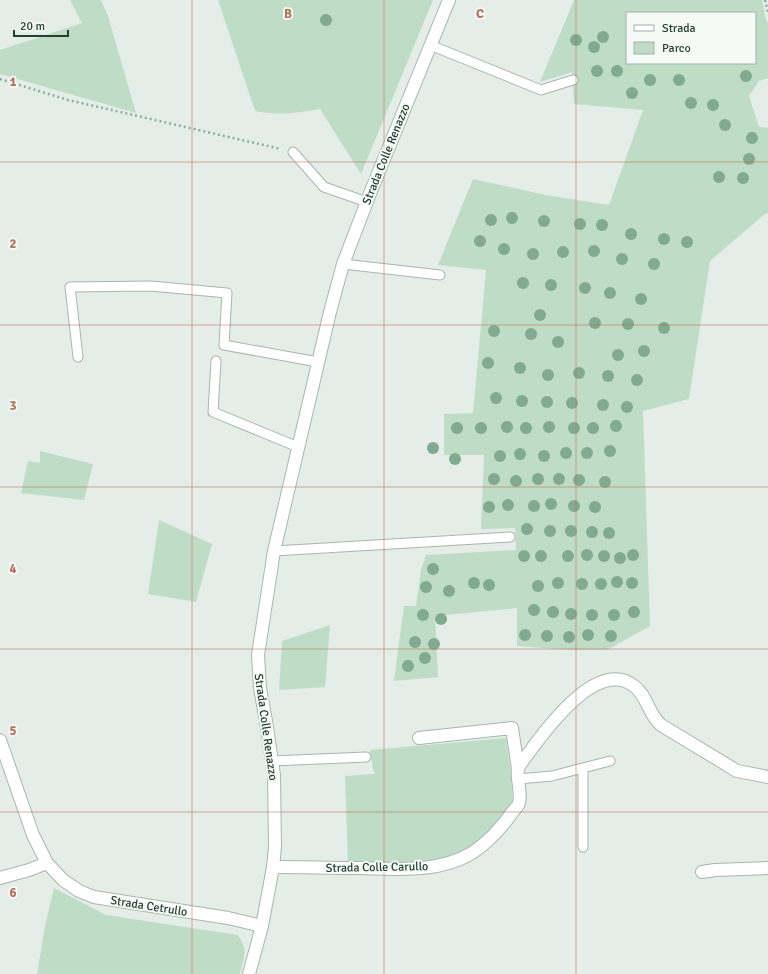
<svg xmlns="http://www.w3.org/2000/svg" width="768" height="974" viewBox="0 0 768 974" font-family="Signika,sans-serif">
  <style>
    .green { fill: #bfddc6; fill-rule: evenodd }
    .lines { fill: none; stroke-linecap: round; stroke-linejoin: round }
    .lane-casing { stroke: #a8b5b0; stroke-width: 11 }
    .street-casing { stroke: #a8b5b0; stroke-width: 14 }
    .secondary-casing { stroke: #a4b8b0; stroke-width: 14 }
    .path { stroke: #87afa1; stroke-width: 2.5; stroke-dasharray: 2 3; stroke-linecap: butt }
    .lane { stroke: #fff; stroke-width: 9 }
    .street { stroke: #fff; stroke-width: 12 }
    .secondary { stroke: #fff; stroke-width: 12 }
    .tree { fill: #82aa90 }
    .grid { fill: none; stroke: #b9705a; stroke-width: 1; stroke-opacity: 0.55 }
    .labels { text-anchor: middle; stroke-width: 3.5; stroke-linejoin: round; paint-order: stroke }
    .street-label { font-size: 12px; fill: #253e36; stroke: #f5faf7 }
    .grid-label { font-size: 13px; text-anchor: middle; font-weight: bold; fill: #b9705a; stroke: #f5faf7; stroke-width: 3.5; stroke-linejoin: round; paint-order: stroke }
  </style>
  <rect width="100%" height="100%" fill="#e5ede9"/>
  <path class="green" d="M70,0H101L108,16L136,113L0,74V50L82,23Z
    M218,0H433L361,174L320,109C296,113 280,116 255,111Z
    M574,0H762L766,20L768,23V78L759,81L749,96L759,127L768,128V213L765,214L710,261L689,399L643,411L650,626L607,650H569L517,646V608L435,616L438,677L394,681L404,606H416L421,570L426,555L516,550L515,528L481,529L484,455H444V414L473,413L486,270L438,265L473,179L546,195L609,205L643,110L574,104L572,72L540,82ZM627,13H755V63H627Z
    M40,451L93,464L84,500L21,493L28,461L40,463Z
    M159,520L212,544L196,602L148,594Z
    M330,625L325,687L279,690L282,641Z
    M506,738L511,773L513,804L490,834L464,852L437,862L418,865L348,864L345,776L374,774L370,750Z
    M54,888L106,915L238,935C249,952 244,956 240,974H37L45,926Z"/>
  <g class="lines">
    <g class="lane-casing">
      <path id="lane" d="M430,45L541,90L573,80
        M293,152L324,187L367,202
        M343,264L440,275
        M78,357L70,287L151,286L227,293L224,345L318,362
        M216,361L213,412L298,447
        M274,551L510,537
        M272,761L366,757
        M583,768V847
        M518,779L552,776L610,761"/>
    </g>
    <g class="street-casing">
      <path id="street" d="M419,738L512,728L518,769
        M0,740L33,835L47,863L63,880L79,891L94,897L228,918L262,926
        M273,867C302,867 331,868 361,868C398,869 439,873 472,853C489,842 503,826 514,810C516,808 519,805 519,803C522,794 516,777 518,769C519,764 530,752 533,747C551,723 599,659 634,686C647,695 648,714 661,725L737,771L768,777
        M702,872L715,870L768,868
        M0,878L29,870L47,863"/>
    </g>
    <g class="secondary-casing">
      <path id="secondary" d="M249,974L262,926L273,867L275,847L274,775L266,721L260,688L258,655L274,551L330,312L343,264L371,191L449,0"/>
    </g>
    <path class="path" d="M765,0L768,13
      M0,79L68,100L281,149"/>
    <use href="#lane" class="lane"/>
    <use href="#street" class="street"/>
    <use href="#secondary" class="secondary"/>
  </g>
  <g class="tree">
    <circle cx="326" cy="20" r="6"/>
    <circle cx="603" cy="37" r="6"/>
    <circle cx="576" cy="40" r="6"/>
    <circle cx="594" cy="47" r="6"/>
    <circle cx="597" cy="71" r="6"/>
    <circle cx="617" cy="71" r="6"/>
    <circle cx="746" cy="76" r="6"/>
    <circle cx="650" cy="80" r="6"/>
    <circle cx="679" cy="80" r="6"/>
    <circle cx="632" cy="93" r="6"/>
    <circle cx="691" cy="103" r="6"/>
    <circle cx="713" cy="105" r="6"/>
    <circle cx="725" cy="125" r="6"/>
    <circle cx="752" cy="138" r="6"/>
    <circle cx="749" cy="159" r="6"/>
    <circle cx="719" cy="177" r="6"/>
    <circle cx="743" cy="178" r="6"/>
    <circle cx="512" cy="218" r="6"/>
    <circle cx="491" cy="220" r="6"/>
    <circle cx="544" cy="221" r="6"/>
    <circle cx="580" cy="224" r="6"/>
    <circle cx="602" cy="225" r="6"/>
    <circle cx="631" cy="234" r="6"/>
    <circle cx="664" cy="239" r="6"/>
    <circle cx="480" cy="241" r="6"/>
    <circle cx="687" cy="242" r="6"/>
    <circle cx="504" cy="249" r="6"/>
    <circle cx="594" cy="251" r="6"/>
    <circle cx="563" cy="252" r="6"/>
    <circle cx="533" cy="254" r="6"/>
    <circle cx="622" cy="259" r="6"/>
    <circle cx="654" cy="264" r="6"/>
    <circle cx="523" cy="283" r="6"/>
    <circle cx="551" cy="285" r="6"/>
    <circle cx="585" cy="288" r="6"/>
    <circle cx="610" cy="293" r="6"/>
    <circle cx="641" cy="299" r="6"/>
    <circle cx="540" cy="315" r="6"/>
    <circle cx="595" cy="323" r="6"/>
    <circle cx="628" cy="324" r="6"/>
    <circle cx="664" cy="328" r="6"/>
    <circle cx="494" cy="331" r="6"/>
    <circle cx="531" cy="334" r="6"/>
    <circle cx="558" cy="342" r="6"/>
    <circle cx="644" cy="351" r="6"/>
    <circle cx="618" cy="355" r="6"/>
    <circle cx="488" cy="363" r="6"/>
    <circle cx="520" cy="368" r="6"/>
    <circle cx="579" cy="373" r="6"/>
    <circle cx="548" cy="375" r="6"/>
    <circle cx="608" cy="376" r="6"/>
    <circle cx="637" cy="380" r="6"/>
    <circle cx="496" cy="398" r="6"/>
    <circle cx="522" cy="401" r="6"/>
    <circle cx="547" cy="402" r="6"/>
    <circle cx="572" cy="403" r="6"/>
    <circle cx="603" cy="405" r="6"/>
    <circle cx="627" cy="407" r="6"/>
    <circle cx="616" cy="426" r="6"/>
    <circle cx="507" cy="427" r="6"/>
    <circle cx="549" cy="427" r="6"/>
    <circle cx="457" cy="428" r="6"/>
    <circle cx="481" cy="428" r="6"/>
    <circle cx="526" cy="428" r="6"/>
    <circle cx="574" cy="428" r="6"/>
    <circle cx="593" cy="428" r="6"/>
    <circle cx="433" cy="448" r="6"/>
    <circle cx="610" cy="451" r="6"/>
    <circle cx="566" cy="453" r="6"/>
    <circle cx="587" cy="453" r="6"/>
    <circle cx="520" cy="454" r="6"/>
    <circle cx="500" cy="456" r="6"/>
    <circle cx="544" cy="456" r="6"/>
    <circle cx="455" cy="459" r="6"/>
    <circle cx="494" cy="479" r="6"/>
    <circle cx="538" cy="479" r="6"/>
    <circle cx="559" cy="479" r="6"/>
    <circle cx="579" cy="480" r="6"/>
    <circle cx="516" cy="481" r="6"/>
    <circle cx="605" cy="482" r="6"/>
    <circle cx="551" cy="504" r="6"/>
    <circle cx="508" cy="505" r="6"/>
    <circle cx="534" cy="506" r="6"/>
    <circle cx="574" cy="506" r="6"/>
    <circle cx="489" cy="507" r="6"/>
    <circle cx="595" cy="507" r="6"/>
    <circle cx="527" cy="529" r="6"/>
    <circle cx="550" cy="531" r="6"/>
    <circle cx="571" cy="531" r="6"/>
    <circle cx="592" cy="532" r="6"/>
    <circle cx="609" cy="533" r="6"/>
    <circle cx="587" cy="555" r="6"/>
    <circle cx="633" cy="555" r="6"/>
    <circle cx="524" cy="556" r="6"/>
    <circle cx="541" cy="556" r="6"/>
    <circle cx="568" cy="556" r="6"/>
    <circle cx="604" cy="556" r="6"/>
    <circle cx="620" cy="558" r="6"/>
    <circle cx="433" cy="569" r="6"/>
    <circle cx="617" cy="582" r="6"/>
    <circle cx="474" cy="583" r="6"/>
    <circle cx="558" cy="583" r="6"/>
    <circle cx="632" cy="583" r="6"/>
    <circle cx="582" cy="584" r="6"/>
    <circle cx="601" cy="584" r="6"/>
    <circle cx="489" cy="585" r="6"/>
    <circle cx="538" cy="586" r="6"/>
    <circle cx="426" cy="587" r="6"/>
    <circle cx="449" cy="591" r="6"/>
    <circle cx="534" cy="610" r="6"/>
    <circle cx="553" cy="612" r="6"/>
    <circle cx="634" cy="612" r="6"/>
    <circle cx="571" cy="614" r="6"/>
    <circle cx="423" cy="615" r="6"/>
    <circle cx="592" cy="615" r="6"/>
    <circle cx="614" cy="615" r="6"/>
    <circle cx="441" cy="619" r="6"/>
    <circle cx="525" cy="635" r="6"/>
    <circle cx="588" cy="635" r="6"/>
    <circle cx="547" cy="636" r="6"/>
    <circle cx="611" cy="636" r="6"/>
    <circle cx="569" cy="637" r="6"/>
    <circle cx="415" cy="642" r="6"/>
    <circle cx="434" cy="644" r="6"/>
    <circle cx="425" cy="658" r="6"/>
    <circle cx="408" cy="666" r="6"/>
  </g>
  <path class="grid" d="M192,0V974M384,0V974M576,0V974M0,162H768M0,325H768M0,487H768M0,649H768M0,812H768"/>
  <g class="labels">
    <g class="street-label">
      <text transform="translate(386 154) rotate(-68)" y="4">Strada Colle Renazzo</text>
      <text transform="translate(266 727) rotate(82)" y="4">Strada Colle Renazzo</text>
      <text transform="translate(377 867) rotate(-1)" y="4">Strada Colle Carullo</text>
      <text transform="translate(149 906) rotate(9)" y="4">Strada Cetrullo</text>
    </g>
  </g>
  <g class="grid-label">
    <text x="288" y="18">B</text>
    <text x="480" y="18">C</text>
    <text x="13" y="86">1</text>
    <text x="13" y="248">2</text>
    <text x="13" y="410">3</text>
    <text x="13" y="573">4</text>
    <text x="13" y="735">5</text>
    <text x="13" y="897">6</text>
  </g>
  <rect x="626" y="12" width="130" height="52" fill="#f5faf7" stroke="#a2afaa"/>
  <rect x="634" y="25" width="20" height="6" fill="#ffffff" stroke="#a2afaa"/>
  <text x="662" y="32" font-size="12" fill="#253e36">Strada</text>
  <rect x="634" y="42" width="20" height="12" fill="#bfddc6" stroke="#a2afaa"/>
  <text x="662" y="52" font-size="12" fill="#253e36">Parco</text>
  <path d="M14 30v6h54v-6" fill="none" stroke="#253e36" stroke-width="2"/>
  <text x="20" y="30" font-size="12" fill="#253e36" stroke="#f5faf7" stroke-width="3" paint-order="stroke">20 m</text>
</svg>
